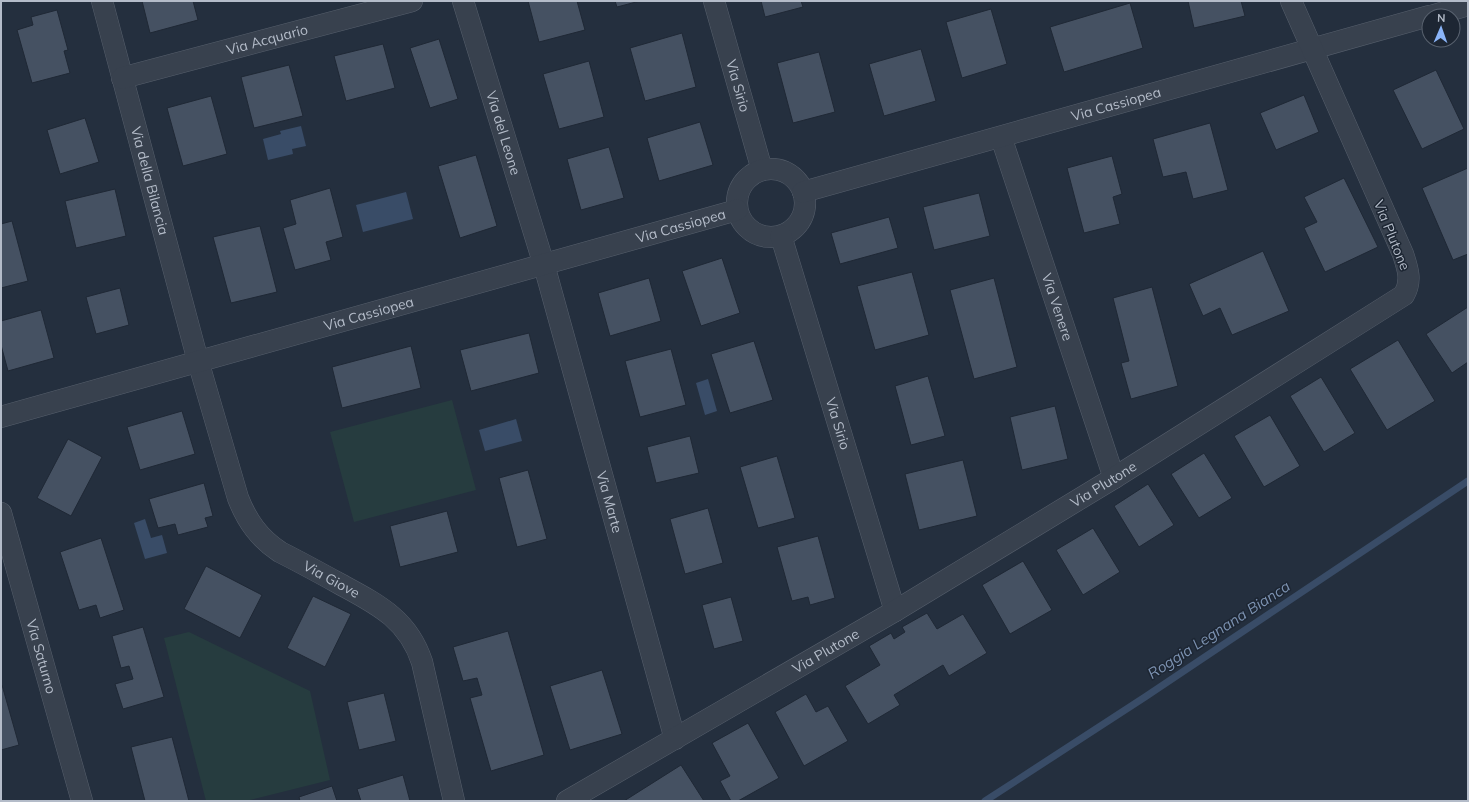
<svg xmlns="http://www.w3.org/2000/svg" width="1469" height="802" viewBox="0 0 1469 802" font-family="Mulish,sans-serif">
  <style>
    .green { fill: #263c3f }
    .water { fill: #394c67 }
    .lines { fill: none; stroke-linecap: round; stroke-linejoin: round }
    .stream { stroke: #394c67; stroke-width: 7 }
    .building { fill: #455162; stroke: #1f2835 }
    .street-casing { stroke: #565f6c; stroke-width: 22 }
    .street { stroke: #38414e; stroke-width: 21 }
    .labels { text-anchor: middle; stroke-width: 3; stroke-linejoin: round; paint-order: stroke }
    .street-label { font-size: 14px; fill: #b4bcc9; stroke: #1d2633 }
    .water-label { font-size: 15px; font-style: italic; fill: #7c92b1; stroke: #1d2633 }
  </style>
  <rect width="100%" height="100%" fill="#242f3e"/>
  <path class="green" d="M452,400L476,490L354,522L330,432Z
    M189,632L310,691L330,780L246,801H206L164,638Z"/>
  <path class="water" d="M301,126L306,146L292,149L293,154L268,160L263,139L281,134L280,131Z
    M406,192L413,219L363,232L356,205Z
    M708,379L717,411L705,415L696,383Z
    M516,419L522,441L485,451L479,430Z
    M145,519L151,538L162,535L167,553L145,559L134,523Z"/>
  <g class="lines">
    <path class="stream" d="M985,801L1145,697L1468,481"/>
  </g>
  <path class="building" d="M142,1H193L198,20L150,33Z
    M528,1H577L585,30L539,42Z
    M615,1H640L617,7Z
    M761,1H801L803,7L765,17Z
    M1188,1H1241L1245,16L1194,28Z
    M1130,3L1143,48L1064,72L1050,27Z
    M991,9L1007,64L962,78L946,22Z
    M57,10L68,50L64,51L70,73L32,83L17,30L33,25L31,17Z
    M682,33L696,87L645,101L630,48Z
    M439,39L458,99L430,108L410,48Z
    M383,44L395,88L346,101L334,56Z
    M921,49L936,101L884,116L869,64Z
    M819,52L835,112L793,123L777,63Z
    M589,61L604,117L559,129L543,74Z
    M289,65L303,116L254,128L241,77Z
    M1436,70L1464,129L1422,149L1393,90Z
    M1304,95L1319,132L1276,150L1260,113Z
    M211,96L227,154L183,166L167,108Z
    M85,118L99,162L60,174L47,130Z
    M700,122L713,165L659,181L647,138Z
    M1210,123L1228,190L1193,199L1186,172L1163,177L1153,139Z
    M609,147L624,198L581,210L567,159Z
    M476,155L497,226L460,238L438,166Z
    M1112,156L1122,194L1113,197L1120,224L1084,233L1067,168Z
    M1468,168V254L1453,260L1422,188Z
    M1344,178L1378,247L1325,272L1304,228L1317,222L1304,197Z
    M330,188L343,237L326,242L331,260L295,270L283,228L296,224L290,200Z
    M115,189L126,236L76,248L65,201Z
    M979,193L990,236L934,250L923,207Z
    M889,217L898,248L840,264L831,233Z
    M12,221L28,281L1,288V224Z
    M260,226L277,292L231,303L213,237Z
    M1263,251L1289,311L1232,335L1220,308L1203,316L1189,284Z
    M722,258L740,313L701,326L682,271Z
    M912,272L929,335L875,350L857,286Z
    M649,278L661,321L610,336L598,293Z
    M994,278L1017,367L974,379L950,290Z
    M1152,287L1178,386L1131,399L1121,363L1129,361L1113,298Z
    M120,288L129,325L96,334L86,297Z
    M1468,307V362L1452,373L1426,334Z
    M41,310L54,358L8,371L1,345V321Z
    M529,333L539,373L471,391L460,350Z
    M1398,340L1435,401L1387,430L1350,369Z
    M754,341L773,400L730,413L711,354Z
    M411,346L421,388L342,408L332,367Z
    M671,349L686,405L640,417L625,361Z
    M928,376L945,436L911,445L895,386Z
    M1321,377L1355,433L1324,452L1290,396Z
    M1055,406L1068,459L1022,470L1010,417Z
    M182,411L195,454L140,470L127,427Z
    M1270,415L1300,466L1264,487L1234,436Z
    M690,436L699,473L656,483L647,447Z
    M68,439L102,457L71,516L37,498Z
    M1204,453L1232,498L1199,518L1171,474Z
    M777,456L795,518L758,528L740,467Z
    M963,460L977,516L919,530L905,474Z
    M528,470L547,539L517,547L499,478Z
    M204,483L213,516L205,518L208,527L178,535L175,524L158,528L149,499Z
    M1148,484L1174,525L1139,547L1114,506Z
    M708,508L723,563L685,574L670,519Z
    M447,511L458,552L400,567L390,526Z
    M1093,528L1120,572L1083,595L1056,550Z
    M818,536L835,598L810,605L808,597L792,601L777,547Z
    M101,538L124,610L100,618L96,605L79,610L60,552Z
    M1023,561L1052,610L1010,634L982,585Z
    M206,566L262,595L240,638L184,609Z
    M313,596L351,614L325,667L287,648Z
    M731,597L743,641L714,649L702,605Z
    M927,613L937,629L963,614L987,653L949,676L943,665L894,695L900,705L868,724L845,686L880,665L869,646L891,633L894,639L905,632L902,627Z
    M143,627L164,697L123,709L115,684L133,679L129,666L121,668L112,636Z
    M508,631L544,755L491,771L470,698L482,695L477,678L463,681L453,647Z
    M602,670L622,734L570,750L550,686Z
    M1,685H2L19,745L1,750Z
    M384,693L396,741L359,750L347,702Z
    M806,694L816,712L828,706L848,741L804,766L775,712Z
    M748,723L779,778L738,801H731L720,781L730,776L712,743Z
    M172,737L189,801H145L131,747Z
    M681,765L704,801H624Z
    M403,775L410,801H361L357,789Z
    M332,786L337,801H300L299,797Z"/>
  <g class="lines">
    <g class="street-casing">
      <g id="street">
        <path id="s1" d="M102,1L198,361L238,498C247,521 259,538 280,552C300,562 320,573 340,584C377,604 408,619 422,662L454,801"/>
        <path id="s2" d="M463,1L544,265L675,739"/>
        <path id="s3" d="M714,1L762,170"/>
        <path d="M1431,16L1468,5"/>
        <path id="s4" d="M122,78L412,1"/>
        <path id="s5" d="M1001,137L1114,478"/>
        <circle cx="771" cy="203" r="34"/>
        <path id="s6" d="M803,192L1429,16"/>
        <path id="s7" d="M781,236L895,611"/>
        <path id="s8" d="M1,417L737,210"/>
        <path id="s9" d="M1,513L82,801"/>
        <path id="s10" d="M567,801L895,611L1114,478L1404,295C1412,281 1408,269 1403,254L1291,1"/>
      </g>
    </g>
    <use href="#street" class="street"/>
  </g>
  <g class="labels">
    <g class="street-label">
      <text dy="5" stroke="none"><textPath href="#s4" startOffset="150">Via Acquario</textPath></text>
      <text dy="5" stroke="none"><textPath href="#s3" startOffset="88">Via Sirio</textPath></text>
      <text dy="5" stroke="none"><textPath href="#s6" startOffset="325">Via Cassiopea</textPath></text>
      <text dy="5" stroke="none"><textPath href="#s2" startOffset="138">Via del Leone</textPath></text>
      <text dy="5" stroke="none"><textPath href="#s1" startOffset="186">Via della Bilancia</textPath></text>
      <text dy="5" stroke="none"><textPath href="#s8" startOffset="706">Via Cassiopea</textPath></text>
      <text transform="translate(1392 235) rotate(68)" y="5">Via Plutone</text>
      <text dy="5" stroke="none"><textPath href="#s5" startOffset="179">Via Venere</textPath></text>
      <text dy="5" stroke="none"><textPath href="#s8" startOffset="382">Via Cassiopea</textPath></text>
      <text dy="5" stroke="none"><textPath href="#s7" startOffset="196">Via Sirio</textPath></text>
      <text dy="5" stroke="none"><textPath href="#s10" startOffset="623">Via Plutone</textPath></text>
      <text dy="5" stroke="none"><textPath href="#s2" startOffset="522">Via Marte</textPath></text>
      <text dy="5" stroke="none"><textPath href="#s1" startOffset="643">Via Giove</textPath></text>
      <text dy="5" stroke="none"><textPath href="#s10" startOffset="299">Via Plutone</textPath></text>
      <text dy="5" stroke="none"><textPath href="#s9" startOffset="149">Via Saturno</textPath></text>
    </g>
    <g class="water-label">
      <text transform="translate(1219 630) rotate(-33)" y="5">Roggia Legnana Bianca</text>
    </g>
  </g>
  <rect width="1469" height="802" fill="none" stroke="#b4bcc9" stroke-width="4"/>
  <g transform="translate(1441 28) rotate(2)"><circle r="19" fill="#1d2633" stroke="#59626f"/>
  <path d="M0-3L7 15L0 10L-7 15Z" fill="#8ab4f8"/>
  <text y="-6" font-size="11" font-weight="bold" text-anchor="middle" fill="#b4bcc9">N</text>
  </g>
</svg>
